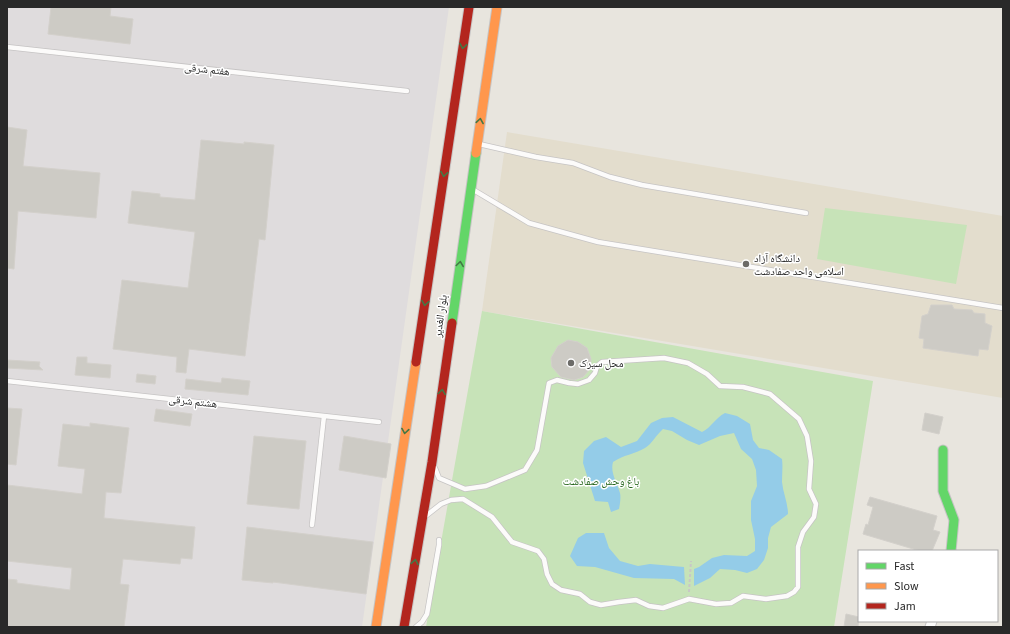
<svg xmlns="http://www.w3.org/2000/svg" width="1010" height="634" viewBox="0 0 1010 634" font-family="'Source Sans 3','Noto Naskh Arabic',sans-serif">
  <style>
    .industrial { fill: #dfdcdd }
    .education { fill: #e3ddcd }
    .green { fill: #c7e3b8 }
    .water { fill: #94cce8 }
    .building { fill: #cdcbc5; stroke: #d3d0cb }
    .lines { fill: none; stroke-linecap: round; stroke-linejoin: round }
    .lane-casing { stroke: #c6c4c4; stroke-width: 6 }
    .street-casing { stroke: #c6c4c4; stroke-width: 11 }
    .fast-casing { stroke: #c6c4c4; stroke-width: 11 }
    .slow-casing { stroke: #c6c4c4; stroke-width: 11 }
    .jam-casing { stroke: #c6c4c4; stroke-width: 11 }
    .path { stroke: #c8c7c6; stroke-width: 2; stroke-dasharray: 3 2; stroke-linecap: butt }
    .lane { stroke: #fcfbfa; stroke-width: 4.5 }
    .street { stroke: #fcfbfa; stroke-width: 9 }
    .fast { stroke: #63d668; stroke-width: 9 }
    .slow { stroke: #ff974d; stroke-width: 9 }
    .jam { stroke: #b3261e; stroke-width: 9 }
    .oneway { stroke: #437745 }
    .poi-dot { fill: #6c6b68; stroke: #fff; stroke-width: 1.5 }
    .labels { text-anchor: middle; stroke-width: 3; stroke-linejoin: round; paint-order: stroke }
    .street-label { font-size: 11px; fill: #292929; stroke: #fff }
    .poi-label { font-size: 11px; fill: #292929; stroke: #fff; text-anchor: start }
    .park-label { font-size: 11px; fill: #25651b; stroke: #fff }
  </style>
  <rect width="100%" height="100%" fill="#e8e5de"/>
  <path class="industrial" d="M7,7H449L362,627H7Z"/>
  <path class="education" d="M507,132L1003,216V398L482,311Z"/>
  <path class="green" d="M825,208L967,225L956,284L817,259Z
    M482,311L873,381L834,627H426Z"/>
  <path class="water" d="M725,413L737,416L750,424L753,440L759,448L769,450L782,459C783,467 782,474 782,482C783,493 788,503 788,514L771,527L768,538V548L764,560L757,569L747,573L735,570L720,569L710,578L694,586V569L699,567L712,558L724,555L747,556L755,551V539L751,520V501L757,486L756,470L752,459L741,449L734,433L720,436L699,445L687,440L672,431L663,429C656,435 652,444 645,448C635,454 623,455 613,462C610,473 617,482 620,493C621,497 620,504 619,509L611,512L608,502L595,501L583,463L584,451L594,441L606,437L621,447L637,441L651,423L662,418L673,417L702,432C712,427 715,418 725,413Z
    M586,533H604L609,548L620,561L638,566L650,564L684,567L685,585L674,579L634,578L595,567L577,566L570,556L578,538Z"/>
  <path class="building" d="M51,7H111L110,16L133,19L130,44L48,34Z
    M7,127L27,130L23,166L100,173L96,218L18,211L14,269L7,268Z
    M201,140L244,144V142L274,145L265,240L259,239L245,356L189,349L186,373L176,372L177,357L113,349L122,280L188,288L195,232L128,223L132,191L160,194V197L195,200Z
    M931,305H952L954,309L972,310L974,313L985,314V323L992,326L988,350L979,349L978,356L923,348L924,339L919,338L922,316L928,314Z
    M568,340L578,342L587,348L591,359L590,369L583,377L574,380L561,377L552,367L551,358L558,346Z
    M77,357H87V363L111,365L110,378L75,375Z
    M7,360L40,362L39,366L43,370L7,368Z
    M137,374L156,376L155,384L136,382Z
    M222,378L250,381L248,395L185,389L186,379L221,383Z
    M7,408L22,409L16,465L7,464Z
    M156,409L192,414L190,426L154,421Z
    M925,413L943,417L939,434L922,430Z
    M90,423L129,428L121,493L106,492L104,518L195,527L192,559L181,558L180,564L123,559L120,584L129,585L124,627H7V579L17,580V583L70,590L72,568L7,561V485L82,494L85,469L58,466L63,424L90,427Z
    M254,436L306,441L299,509L247,504Z
    M344,436L391,444L386,478L339,470Z
    M870,497L937,516L933,530L940,532L932,551H920L863,534L866,524L868,525L873,507L867,505Z
    M247,527L373,542L366,594L273,582V583L242,580Z
    M846,614L859,617L858,627H844Z"/>
  <g class="lines">
    <g class="lane-casing">
      <path id="lane" d="M7,47L407,91
        M479,144L536,157L573,163L610,177L642,185L806,213
        M472,189L529,223L598,242L1003,308
        M7,381L379,422
        M427,515L441,504L451,500L463,499L492,517L512,542L538,551L544,559L547,574L552,584L561,590L580,594L590,602L601,605L619,602L636,600L649,606L663,608L689,599L716,604L731,603L743,596L766,599L787,596L794,592L798,587V547L803,532L814,517L816,504L809,489L811,461L807,436L799,419L770,394L743,387L720,386L707,374L688,363L664,358L602,362L597,366L595,373L589,380L578,384L569,383L557,380L549,383L537,450L525,470L486,486L465,489L439,478L435,468
        M312,525L324,416
        M416,627L422,622L427,614L439,545V540"/>
    </g>
    <g class="street-casing">
      <path id="street" d="M930,627L932,621"/>
    </g>
    <g class="fast-casing">
      <path id="fast" d="M452,323L476,153
        M943,450V491L954,520L951,551"/>
    </g>
    <g class="slow-casing">
      <path id="slow" d="M476,153L497,7
        M376,627L416,362"/>
    </g>
    <g class="jam-casing">
      <path id="jam" d="M416,362L469,7
        M404,627L432,462L452,323"/>
    </g>
    <path class="path" d="M689,592L691,561"/>
    <use href="#lane" class="lane"/>
    <use href="#street" class="street"/>
    <use href="#fast" class="fast"/>
    <use href="#slow" class="slow"/>
    <use href="#jam" class="jam"/>
  </g>
  <defs><path id="oneway-chevron" d="M-2-3.5L2.5 0L-2 3.5" fill="none" stroke-width="1.6" stroke-linecap="round" stroke-linejoin="round"/></defs>
  <g class="oneway">
    <use href="#oneway-chevron" transform="translate(463 46) rotate(99)"/>
    <use href="#oneway-chevron" transform="translate(480 121) rotate(-81)"/>
    <use href="#oneway-chevron" transform="translate(444 174) rotate(99)"/>
    <use href="#oneway-chevron" transform="translate(460 264) rotate(-82)"/>
    <use href="#oneway-chevron" transform="translate(425 303) rotate(99)"/>
    <use href="#oneway-chevron" transform="translate(442 392) rotate(-82)"/>
    <use href="#oneway-chevron" transform="translate(405 431) rotate(99)"/>
    <use href="#oneway-chevron" transform="translate(415 562) rotate(-80)"/>
  </g>
  <g class="poi-dot">
    <circle cx="746" cy="264" r="4"/>
    <circle cx="571" cy="363" r="4"/>
  </g>
  <g class="labels">
    <g class="street-label">
      <text transform="translate(207 69) rotate(6)" y="4">هفتم شرقی</text>
      <text transform="translate(440 316) rotate(-82)" y="4">بلوار الغدیر</text>
      <text transform="translate(193 401) rotate(6)" y="4">هشتم شرقی</text>
    </g>
    <g class="poi-label">
      <text x="754" y="262">دانشگاه آزاد<tspan x="754" dy="13">اسلامی واحد صفادشت</tspan></text>
      <text x="579" y="367">محل سیرک</text>
    </g>
    <g class="park-label">
      <text x="601" y="485">باغ وحش صفادشت</text>
    </g>
  </g>
  <rect width="1010" height="634" fill="none" stroke="#292929" stroke-width="16"/>
  <rect x="858" y="550" width="140" height="72" fill="#ffffff" stroke="#a9a9a9"/>
  <rect x="866" y="563" width="20" height="6" fill="#63d668" stroke="#a9a9a9"/>
  <text x="894" y="570" font-size="12" fill="#292929">Fast</text>
  <rect x="866" y="583" width="20" height="6" fill="#ff974d" stroke="#a9a9a9"/>
  <text x="894" y="590" font-size="12" fill="#292929">Slow</text>
  <rect x="866" y="603" width="20" height="6" fill="#b3261e" stroke="#a9a9a9"/>
  <text x="894" y="610" font-size="12" fill="#292929">Jam</text>
</svg>
